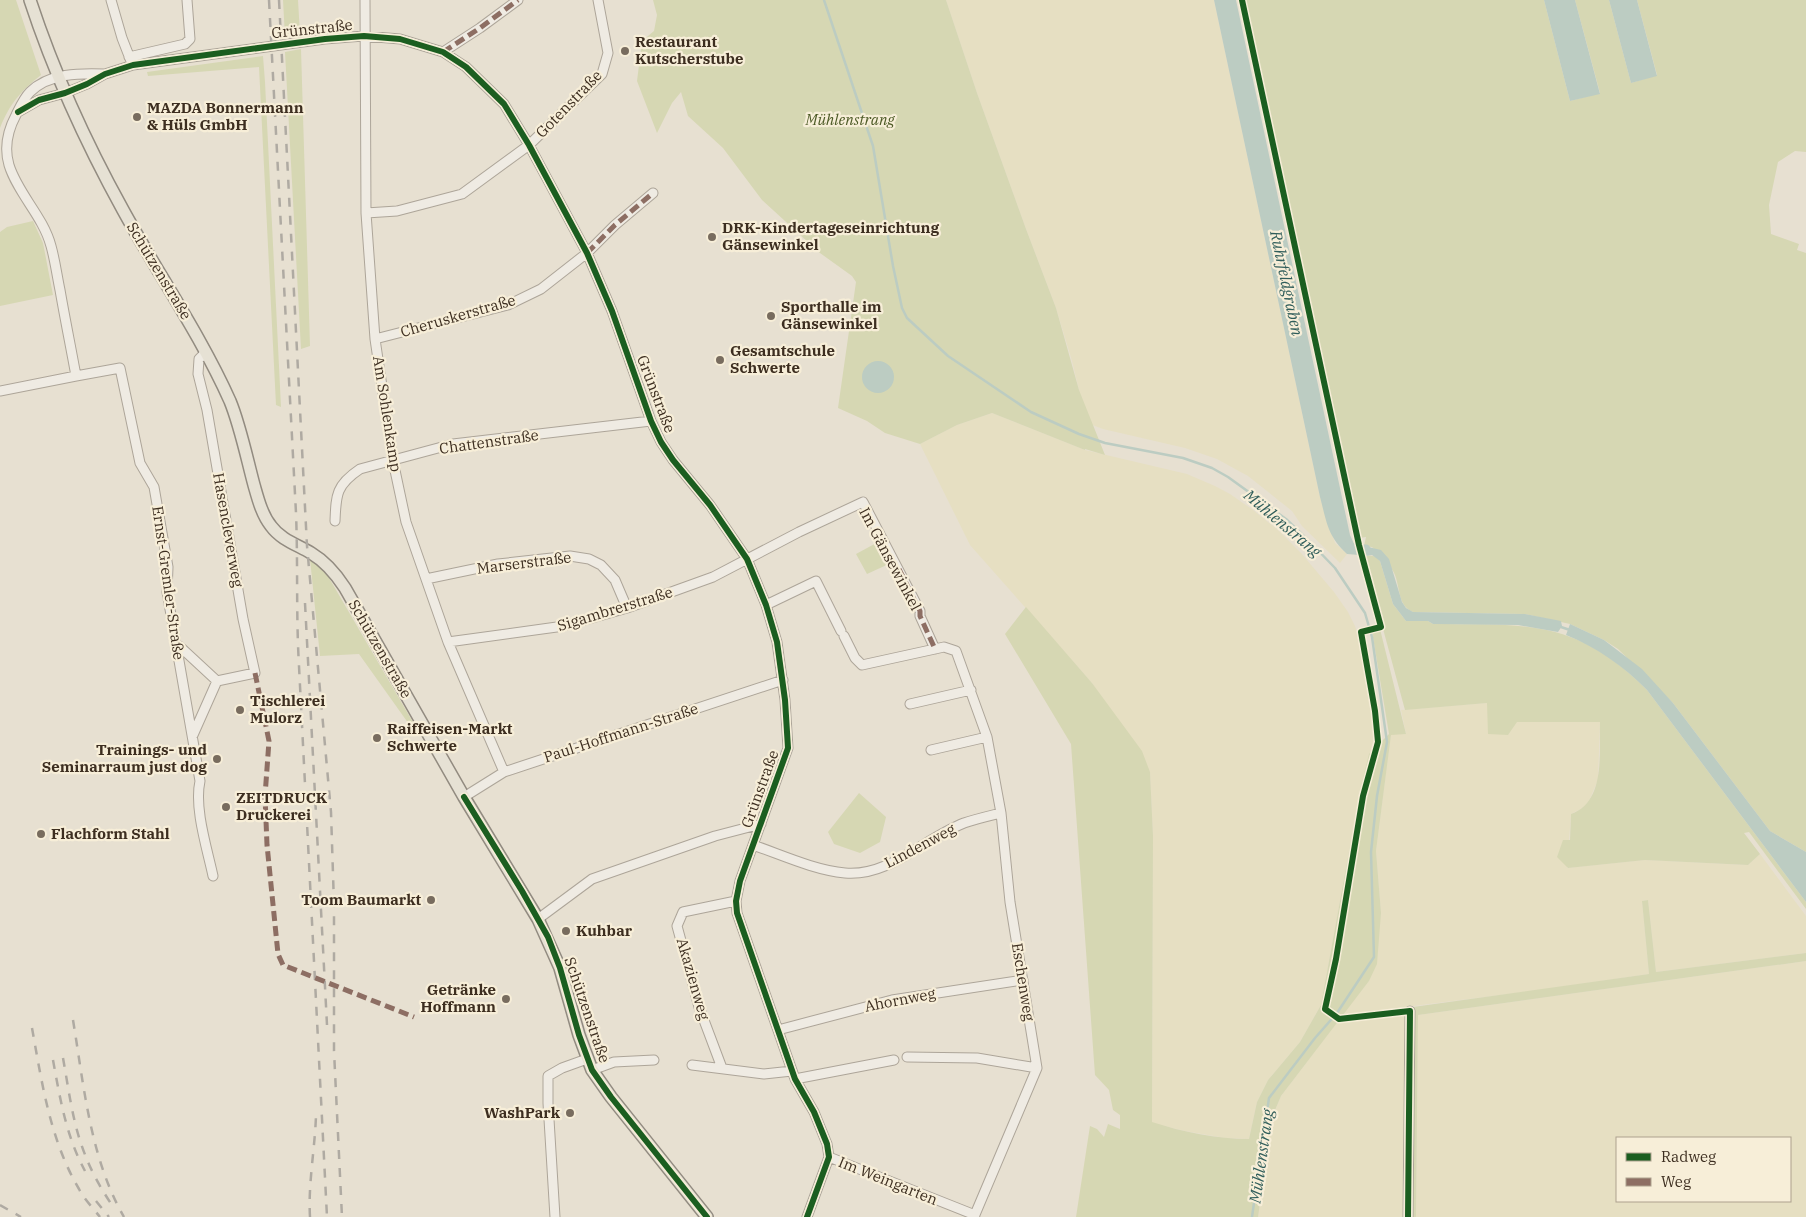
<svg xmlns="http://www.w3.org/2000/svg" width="1806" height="1217" viewBox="0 0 1806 1217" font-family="'IBM Plex Serif',serif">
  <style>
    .farmland { fill: #e6dfc2; fill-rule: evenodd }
    .green { fill: #d6d7b3 }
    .water { fill: #bcccc2 }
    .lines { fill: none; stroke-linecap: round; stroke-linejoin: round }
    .stream { stroke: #bcccc2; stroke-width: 2.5 }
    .canal { stroke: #bcccc2; stroke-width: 9 }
    .minor-casing { stroke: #ada599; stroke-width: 11 }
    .major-casing { stroke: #928b80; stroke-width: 14 }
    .minor { stroke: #efebe3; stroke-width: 9 }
    .major { stroke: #e6e1d4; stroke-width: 11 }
    .rail { stroke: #afaaa2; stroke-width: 2.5; stroke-dasharray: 9 9; stroke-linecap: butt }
    .quiet { stroke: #8d6e63; stroke-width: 5; stroke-dasharray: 10 5; stroke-linecap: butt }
    .cycleway-casing { stroke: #f7eed8; stroke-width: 9 }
    .cycleway { stroke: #1b5e20; stroke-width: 6 }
    .poi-dot { fill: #786c5e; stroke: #f7eed8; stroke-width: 2 }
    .labels { text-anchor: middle; stroke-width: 4.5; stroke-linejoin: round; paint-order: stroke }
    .street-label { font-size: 15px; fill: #3d2e20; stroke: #f7eed8 }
    .poi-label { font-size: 15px; font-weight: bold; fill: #3d2e20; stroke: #f7eed8; text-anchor: start }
    .park-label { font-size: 15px; font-style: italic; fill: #4d5a26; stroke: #f7eed8 }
    .water-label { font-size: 16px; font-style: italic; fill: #2f5d5a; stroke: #f7eed8 }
  </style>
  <rect width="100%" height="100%" fill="#e7e0d1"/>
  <path class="farmland" d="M946,0H1214L1320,497L1335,543L1347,554L1340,563L1302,526L1292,511L1248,476L1217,459L1185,448L1103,429L1087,423L1072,361L1056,308L1026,229L977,93Z
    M992,413L1085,450L1187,474L1215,486L1230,494L1253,510L1278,530L1301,553L1334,592L1348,612L1355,626L1361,644L1367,678L1374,729V738L1361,786L1321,1005L1300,1042L1268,1080L1257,1102L1249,1139L1225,1138L1185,1131L1152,1123L1153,836L1150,772L1092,683L970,545L920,444L957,425Z
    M1487,703L1517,722H1600L1598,780L1589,801L1583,808L1571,814L1567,868L1645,860L1748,865L1760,854L1806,916V953L1656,972L1648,900L1642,901L1649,974L1539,990L1342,1015L1369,981L1381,913L1376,851L1391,734H1406L1401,710Z
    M1806,961V1217H1416L1418,1015ZM1617,1138H1790V1201H1617Z
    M1402,1013L1407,1015L1404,1217H1258L1273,1115L1281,1096L1338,1021Z"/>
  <path class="green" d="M0,0H16L41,75C21,91 10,103 0,128Z
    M283,0H298L300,34L285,37Z
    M653,0H946L977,93L1026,229L1056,308L1079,390L1105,455L1085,449V450L992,413L957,425L920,444L885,433L867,421L838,408L856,282L852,276L820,253L762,200L723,148L688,116L681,92L672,103L657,133L637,81L642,41L654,31L657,15Z
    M1243,0H1544L1570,101L1600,93L1575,0H1609L1631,83L1657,75L1637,0H1806V152L1795,151L1778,162L1769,205L1771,234L1799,244L1797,250L1806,253V852L1770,831L1673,703L1618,649L1604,640L1570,624L1525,614L1413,612C1396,605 1401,584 1393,571C1388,562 1379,554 1372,547L1364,546L1366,537L1359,538L1346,477L1348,476L1347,470H1344Z
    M301,49L310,346L301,349L285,52Z
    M263,56L265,82L281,407L276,405L259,67L148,76L147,72Z
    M33,221L43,243L53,295L0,306V232L7,227Z
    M880,541L891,563L867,574L856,554Z
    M1366,554L1367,556C1373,555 1376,556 1380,561L1393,604L1406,621H1428L1433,624C1526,625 1576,618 1647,690L1806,902V909L1749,832L1744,833L1760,854L1748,865L1645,860L1568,868L1557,857L1563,840H1570L1571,814C1606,802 1599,752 1600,722H1517L1508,735L1488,734L1487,703L1405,710L1363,555Z
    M310,559L325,571L414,724L411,727L359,654L320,656Z
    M1026,607L1092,683L1142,751L1150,772L1153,836L1152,1122C1183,1132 1217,1139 1249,1139L1257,1102L1268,1080L1300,1042L1321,1005L1361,786L1369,754L1389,734L1372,631L1380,629L1406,734L1391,735L1376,851L1381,913L1377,964L1369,981L1281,1096L1273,1115L1258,1217H1076L1090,1126L1097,1129L1104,1137L1108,1124L1120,1129V1115L1113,1110L1109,1090L1095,1075L1071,744L1005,634Z
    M859,793L886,817L880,842L860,853L834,844L828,832Z
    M1648,900L1656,972L1806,953V961L1418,1015L1416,1217H1410L1413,1007L1649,974L1642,901Z"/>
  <path class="water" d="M1214,0H1236L1350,535L1359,555L1347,554C1327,535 1327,523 1320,497Z
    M1544,0H1575L1600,94L1570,101Z
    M1609,0H1637L1657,76L1631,83Z
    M862 377a16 16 0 1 1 32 0a16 16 0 1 1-32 0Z
    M1364,546L1381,550L1389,559L1402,602L1406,608L1413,612L1525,614L1561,621L1562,626L1558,632L1518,625L1433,624L1428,621H1406L1393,604L1380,561L1372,555L1366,556Z
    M1570,624L1604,640L1642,669L1673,703L1770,831L1806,852V902L1647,690C1623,666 1598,648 1566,635Z"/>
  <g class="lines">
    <path class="stream" d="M824,0L873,146L893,266L902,308L907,318L948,356L1031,412L1079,434L1105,443L1183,458L1212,468L1228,477L1286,519L1307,539L1335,568L1365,613L1372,637L1387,742L1377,796L1371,852L1374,957L1337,1013L1315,1038L1269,1098L1252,1217
      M1558,626L1570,630"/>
    <path class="canal" d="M1348,545L1354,549H1366"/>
    <g class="minor-casing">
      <path id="minor" d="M111,0L122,38L131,61
        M365,0L366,213L375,339L393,461L406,522L448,642L504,772
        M443,52L480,28L518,0
        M129,57L185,44L190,39L187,0
        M18,112L39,100L65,93L87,84L105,74L133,65L325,39L364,36L400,39L443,52L466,67L504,104L529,145L587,253L612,311L651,421L661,442L673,460L710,505L747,559L766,605L777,642L785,700L788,748L740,881L736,901L737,913L795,1079L814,1112L827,1144L829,1157L807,1217
        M366,213L397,211L462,194L529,145L602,74L608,53L598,0
        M375,339L508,305L541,289L587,253L615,225L653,193
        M76,376L120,368L140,463L154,487L168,567L167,592L200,781C194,808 207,848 213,876
        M0,391L76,376C71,348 65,319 60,290C57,276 55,260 51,246C43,216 18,194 9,165C4,148 8,130 16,115C20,107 24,98 30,92C49,73 80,73 105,74
        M335,521C336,495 336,485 360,469L453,444L651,421
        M426,579L498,564L570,556L589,559L601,565L615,580L627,608
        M766,605L816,581L841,631
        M844,636L855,658L862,665L935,649L944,647L956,651L987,737L1001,813L1010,902L1037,1068L974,1217
        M448,642L564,626L627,608L713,577L799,532L863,502L920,611V616L935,649
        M176,643L217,681L255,673L243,619L207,410L198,374L199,359L206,352
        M910,704L971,690
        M193,735L217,681
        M931,750L987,737
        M464,797L504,772L783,680
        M753,845C782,855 814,870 845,873C889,877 925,838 964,823C976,819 989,816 1001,813
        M538,919L592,879L715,836L761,824
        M778,1030L892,1000L1023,980
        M907,1057L977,1058L1037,1068
        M692,1065L764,1074L792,1071
        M722,1068L699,1007L677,926L683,912L736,901
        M592,1070L614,1062L654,1060
        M795,1079L894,1060
        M829,1157L975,1215
        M555,1217L548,1103V1076L562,1068L587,1059
        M1408,1217L1410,1011"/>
    </g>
    <g class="major-casing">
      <path id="major" d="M30,0C54,73 86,143 123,210C158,274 200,334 230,401C240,425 247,459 254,485C258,499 262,515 271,526C281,540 298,545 311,553C326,562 336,574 345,588L464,797L538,919L560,968L579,1035L592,1070L611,1097L707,1217"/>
    </g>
    <use href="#minor" class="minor"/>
    <use href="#major" class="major"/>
    <path class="rail" d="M269,0L296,513C298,564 296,615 299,666L327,1217
      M279,0L307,546L331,812L334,905V1051L342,1217
      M305,603L327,1025
      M73,1020C84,1086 90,1158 124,1217
      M32,1028C42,1083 50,1140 79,1189C84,1199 93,1208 100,1217
      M63,1058C69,1091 73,1126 86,1157C93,1175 103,1192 114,1208
      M53,1060C60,1098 66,1136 85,1171
      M96,1201L109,1217
      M0,1205L21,1217
      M310,1217C308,1183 315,1149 316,1115"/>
    <path class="quiet" d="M443,52L480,28L518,0
      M587,253L615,225L653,193
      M899,569L920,611V616L935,649
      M255,673L269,741L265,796L267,845L278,954L283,965L414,1017"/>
    <g class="cycleway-casing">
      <path id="cycleway" d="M1242,0L1359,545L1381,627L1361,632L1375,711L1378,742L1363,796L1336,959L1325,1009L1339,1019L1410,1011L1408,1217
        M18,112L39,100L65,93L87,84L105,74L133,65L325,39L364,36L400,39L443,52L466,67L504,104L529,145L587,253L612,311L651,421L661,442L673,460L710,505L747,559L766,605L777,642L785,700L788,748L740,881L736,901L737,913L795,1079L814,1112L827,1144L829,1157L807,1217
        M464,797L522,891L548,937L560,968L579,1035L592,1070L611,1097L707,1217"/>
    </g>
    <use href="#cycleway" class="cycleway"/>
  </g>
  <g class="poi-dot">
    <circle cx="625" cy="51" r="5"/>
    <circle cx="137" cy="117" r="5"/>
    <circle cx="712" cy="237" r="5"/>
    <circle cx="771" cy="316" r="5"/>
    <circle cx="720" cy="360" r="5"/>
    <circle cx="240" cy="710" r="5"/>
    <circle cx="377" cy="738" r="5"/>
    <circle cx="217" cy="759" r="5"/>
    <circle cx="226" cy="807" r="5"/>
    <circle cx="41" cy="834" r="5"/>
    <circle cx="431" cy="900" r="5"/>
    <circle cx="566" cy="931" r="5"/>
    <circle cx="506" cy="999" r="5"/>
    <circle cx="570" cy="1113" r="5"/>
  </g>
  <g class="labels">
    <g class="street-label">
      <text transform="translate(312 29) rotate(-6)" y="5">Grünstraße</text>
      <text transform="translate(569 104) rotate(-46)" y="5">Gotenstraße</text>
      <text transform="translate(159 271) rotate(59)" y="5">Schützenstraße</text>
      <text transform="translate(458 316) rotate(-16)" y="5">Cheruskerstraße</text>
      <text transform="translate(656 394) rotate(69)" y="5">Grünstraße</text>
      <text transform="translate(387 414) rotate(81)" y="5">Am Sohlenkamp</text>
      <text transform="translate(489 442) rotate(-8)" y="5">Chattenstraße</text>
      <text transform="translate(228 530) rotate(80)" y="5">Hasencleverweg</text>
      <text transform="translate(890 559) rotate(62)" y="5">Im Gänsewinkel</text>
      <text transform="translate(524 563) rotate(-7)" y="5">Marserstraße</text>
      <text transform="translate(168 583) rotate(82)" y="5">Ernst-Gremler-Straße</text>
      <text transform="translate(615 609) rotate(-17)" y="5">Sigambrerstraße</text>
      <text transform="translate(380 649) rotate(60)" y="5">Schützenstraße</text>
      <text transform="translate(621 733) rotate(-18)" y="5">Paul-Hoffmann-Straße</text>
      <text transform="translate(760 789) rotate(-70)" y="5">Grünstraße</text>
      <text transform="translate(920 846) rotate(-28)" y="5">Lindenweg</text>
      <text transform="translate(693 979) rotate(74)" y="5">Akazienweg</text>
      <text transform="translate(1023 982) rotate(81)" y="5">Eschenweg</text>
      <text transform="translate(900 1000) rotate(-11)" y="5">Ahornweg</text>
      <text transform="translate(587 1010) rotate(71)" y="5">Schützenstraße</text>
      <text transform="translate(888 1181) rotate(22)" y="5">Im Weingarten</text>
    </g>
    <g class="poi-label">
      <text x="635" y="47">Restaurant<tspan x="635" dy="17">Kutscherstube</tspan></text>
      <text x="147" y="113">MAZDA Bonnermann<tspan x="147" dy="17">&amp; Hüls GmbH</tspan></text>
      <text x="722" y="233">DRK-Kindertageseinrichtung<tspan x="722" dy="17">Gänsewinkel</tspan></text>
      <text x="781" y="312">Sporthalle im<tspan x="781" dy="17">Gänsewinkel</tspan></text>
      <text x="730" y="356">Gesamtschule<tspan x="730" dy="17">Schwerte</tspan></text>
      <text x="250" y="706">Tischlerei<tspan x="250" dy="17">Mulorz</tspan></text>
      <text x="387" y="734">Raiffeisen-Markt<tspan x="387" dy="17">Schwerte</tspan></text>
      <text x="207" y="755" text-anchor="end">Trainings- und<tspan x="207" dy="17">Seminarraum just dog</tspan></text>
      <text x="236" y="803">ZEITDRUCK<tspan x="236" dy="17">Druckerei</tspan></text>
      <text x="51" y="839">Flachform Stahl</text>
      <text x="421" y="905" text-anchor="end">Toom Baumarkt</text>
      <text x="576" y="936">Kuhbar</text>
      <text x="496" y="995" text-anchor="end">Getränke<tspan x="496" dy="17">Hoffmann</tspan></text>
      <text x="560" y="1118" text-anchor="end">WashPark</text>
    </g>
    <g class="park-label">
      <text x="850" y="125">Mühlenstrang</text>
    </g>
    <g class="water-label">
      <text transform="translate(1287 283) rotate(78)" y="6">Ruhrfeldgraben</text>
      <text transform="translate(1283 523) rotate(40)" y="6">Mühlenstrang</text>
      <text transform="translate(1261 1156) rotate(-82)" y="6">Mühlenstrang</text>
    </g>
  </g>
  <rect x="1616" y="1137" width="175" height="65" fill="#f7eed8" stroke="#ada18e"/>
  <rect x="1626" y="1153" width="25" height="8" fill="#1b5e20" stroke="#ada18e"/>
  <text x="1661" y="1162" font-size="15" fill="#3d2e20">Radweg</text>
  <rect x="1626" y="1178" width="25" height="8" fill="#8d6e63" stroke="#ada18e"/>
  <text x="1661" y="1187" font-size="15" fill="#3d2e20">Weg</text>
</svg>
